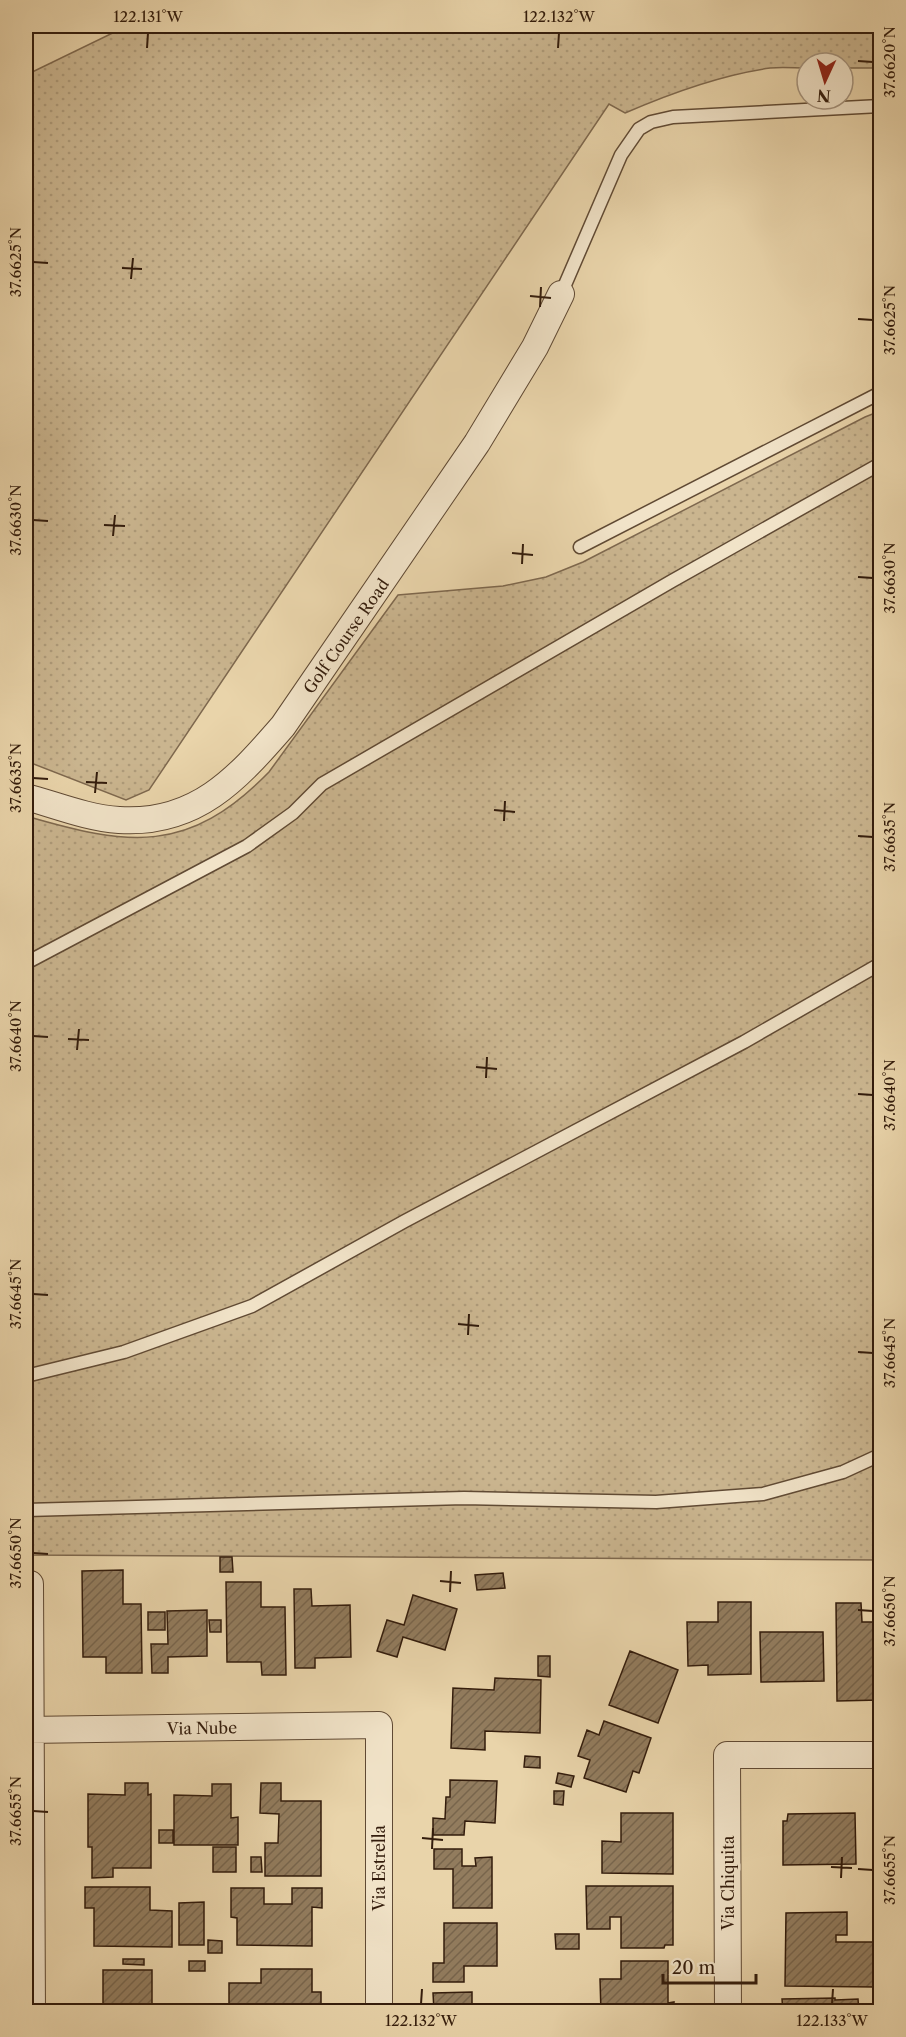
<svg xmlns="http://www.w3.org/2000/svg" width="906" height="2037" viewBox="0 0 906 2037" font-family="'Libre Caslon Text',serif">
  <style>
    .grass { fill: url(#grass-dots); stroke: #7e684e; stroke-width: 1.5 }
    .building { fill: url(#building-hatch); stroke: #331c0c; stroke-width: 1.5 }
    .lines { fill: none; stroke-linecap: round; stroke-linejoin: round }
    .service-casing { stroke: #604a34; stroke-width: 15 }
    .minor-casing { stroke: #604a34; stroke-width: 28 }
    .service { stroke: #f1e3c8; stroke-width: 12 }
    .minor { stroke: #f1e3c8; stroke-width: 26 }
    .ticks { fill: none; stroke: #331c0c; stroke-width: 2 }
    .labels { text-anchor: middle; stroke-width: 5; stroke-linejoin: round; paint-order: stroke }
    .street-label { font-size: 16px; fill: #331c0c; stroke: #f1e3c8 }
    .neatline { fill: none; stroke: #331c0c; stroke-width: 2 }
    .ticks-label { font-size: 15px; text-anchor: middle; fill: #331c0c }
  </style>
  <defs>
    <pattern id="grass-dots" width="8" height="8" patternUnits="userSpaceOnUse" patternTransform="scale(1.5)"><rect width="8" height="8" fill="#cab58f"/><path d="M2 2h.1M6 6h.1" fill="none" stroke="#ae9b7a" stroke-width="1.8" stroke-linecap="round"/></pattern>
    <pattern id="building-hatch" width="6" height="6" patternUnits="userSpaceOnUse" patternTransform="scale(1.5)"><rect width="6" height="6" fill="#927c5e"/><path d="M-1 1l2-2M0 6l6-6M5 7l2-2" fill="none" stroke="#78654c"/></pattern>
  </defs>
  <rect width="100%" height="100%" fill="#e9d4aa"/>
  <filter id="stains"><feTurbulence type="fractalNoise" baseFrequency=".00333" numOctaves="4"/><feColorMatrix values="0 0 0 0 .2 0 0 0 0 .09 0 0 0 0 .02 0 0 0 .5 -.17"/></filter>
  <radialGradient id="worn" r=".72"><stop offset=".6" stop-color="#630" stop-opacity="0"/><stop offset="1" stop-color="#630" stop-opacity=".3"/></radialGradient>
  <path class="grass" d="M127,26H880V68H843V63H807V68C795,68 782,67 770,68C720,75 671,93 625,113L609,104L149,790L126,800L26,761V75Z
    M880,411V1560L26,1555V816C129,846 188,855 269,772L398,595L503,586L546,577L583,562L865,417Z"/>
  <path class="building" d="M220,1557H232L233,1572H220Z
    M123,1570V1604H141L142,1673H106V1657H83L82,1571Z
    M503,1573L505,1588L477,1590L475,1575Z
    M226,1582H261V1607H285L286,1675H262L261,1662H227Z
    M294,1589H311L312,1606L350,1605L351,1657L315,1658V1668H295Z
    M413,1595L457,1609L445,1650L403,1637L397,1657L377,1651L387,1620L404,1625Z
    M718,1602H751V1674L708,1675V1665L688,1666L687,1622H718Z
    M836,1603H861L862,1622H880V1700L837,1701Z
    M207,1610V1656L168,1657V1673H152L151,1644H168L167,1611Z
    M148,1612H165V1630H148Z
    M209,1620H221V1632H210Z
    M760,1632H823L824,1681L761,1682Z
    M630,1651L678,1670L658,1723L609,1705Z
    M538,1656H550V1677L538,1676Z
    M495,1678L541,1680L540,1733L485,1731V1750L451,1748L453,1688L494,1690Z
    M604,1721L651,1738L639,1773L633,1771L626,1792L584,1778L590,1760L578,1756L587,1730L599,1735Z
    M525,1756L540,1757V1768L524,1767Z
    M558,1773L574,1776L571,1787L556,1783Z
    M450,1780L497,1781L495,1823L465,1821L464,1835H433V1818L445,1819L446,1797H450Z
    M125,1783H148V1795L151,1794V1868H113V1877L92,1878V1847H88V1794L125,1795Z
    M261,1783H281V1801H321V1876H265V1843H278L279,1814L260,1813Z
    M212,1784H231V1818L238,1817V1845H174V1795L212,1796Z
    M554,1791H564L563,1805L554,1804Z
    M621,1813H673V1874L602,1873V1841L621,1842Z
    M855,1813L856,1864L783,1865V1821H787L788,1814Z
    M874,1820H880V1864H874Z
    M159,1830H173V1843H159Z
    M213,1847H236V1872H213Z
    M434,1849H462V1866H476L475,1858L492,1857V1908H453V1869H434Z
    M251,1857H261L262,1872H251Z
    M586,1886H673V1945H665L664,1948H621V1917H610V1929H587Z
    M85,1887H150V1910L172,1911V1947L94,1946V1908H85Z
    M231,1888H264V1904H292V1888H322V1908L312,1907V1946L237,1945V1918L231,1917Z
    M204,1902V1945H179V1903Z
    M847,1912V1935H836V1942H874L875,1987L785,1986L786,1913Z
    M444,1923H497V1966H464V1982H433V1963H444Z
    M555,1934H579V1949H556Z
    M208,1940L222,1941V1953H208Z
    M123,1959H144V1965L123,1964Z
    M189,1961H205V1971H189Z
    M621,1961H668V2003L674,2002V2012H601L600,1979H621Z
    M261,1969H312V1992H321V2012H229V1983H261Z
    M103,1970H152V2012H86V2008H103Z
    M472,1992V2009H512V2012L434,2011L433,1993Z
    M835,1998V2000L858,1999L859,2012H783L782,1999Z"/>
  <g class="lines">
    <g class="service-casing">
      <path id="service" d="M561,294L621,155L639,129L651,122L673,117L880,106
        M580,547L880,393
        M26,963L247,846L293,813L322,784L672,581L880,464
        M26,1376L124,1352L252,1306L405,1221L744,1042L880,964
        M26,1510L464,1498L656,1502L763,1494L843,1472L880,1455"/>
    </g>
    <g class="minor-casing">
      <path id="minor" d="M26,797C56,805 87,818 119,820C196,825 237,779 283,726L477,443L535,347L561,294
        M30,1584L32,2012
        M26,1730L379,1725V2012
        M728,2012L727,1755H880"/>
    </g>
    <use href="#service" class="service"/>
    <use href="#minor" class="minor"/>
  </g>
  <path class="ticks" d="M147,48L148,33M558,48L559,33M858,61L873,62M33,262L48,263M122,268L142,269M131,279L133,258M530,296L551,298M540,307L541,287M858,319L873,320M33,520L48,521M104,525L125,526M113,536L115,515M512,553L533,555M522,564L523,544M858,577L873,578M33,778L48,779M86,782L107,783M95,793L97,772M494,810L515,812M504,821L505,801M858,836L873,837M33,1036L48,1037M68,1039L89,1040M77,1050L79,1029M476,1067L497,1069M486,1078L487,1057M858,1094L873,1095M33,1294L48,1295M458,1324L479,1326M468,1335L469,1314M858,1352L873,1353M33,1553L48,1554M440,1581L461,1583M450,1592L451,1571M858,1610L873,1611M33,1811L48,1812M422,1838L443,1840M432,1849L433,1828M831,1867L852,1868M858,1869L873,1870M841,1878L842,1857M421,2004L422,1989M832,2004L833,1989"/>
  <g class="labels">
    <g class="street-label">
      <text transform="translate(346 636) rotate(-55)" y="6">Golf Course Road</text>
      <text transform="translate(202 1728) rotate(-1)" y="6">Via Nube</text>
      <text transform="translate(379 1868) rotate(-90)" y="6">Via Estrella</text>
      <text transform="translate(728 1883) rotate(-90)" y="6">Via Chiquita</text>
    </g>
  </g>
  <rect width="906" height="2037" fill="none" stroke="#e9d4aa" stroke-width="66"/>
  <g transform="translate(825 81) rotate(184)"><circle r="28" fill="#f1e3c8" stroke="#a5937d" stroke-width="1.5"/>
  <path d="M0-4.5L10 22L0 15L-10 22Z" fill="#8f2418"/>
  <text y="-9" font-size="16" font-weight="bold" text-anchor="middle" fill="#331c0c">N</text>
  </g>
  <path d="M663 1974v9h93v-9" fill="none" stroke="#331c0c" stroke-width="3"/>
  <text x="672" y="1974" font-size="18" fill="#331c0c" stroke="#f1e3c8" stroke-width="4.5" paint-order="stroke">20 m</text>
  <rect x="33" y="33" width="840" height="1971" class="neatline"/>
  <g class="ticks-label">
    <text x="148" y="22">122.131°W</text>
    <text x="559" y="22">122.132°W</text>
    <text transform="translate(890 62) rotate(-90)" y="5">37.6620°N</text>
    <text transform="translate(16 262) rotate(-90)" y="5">37.6625°N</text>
    <text transform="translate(890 320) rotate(-90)" y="5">37.6625°N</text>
    <text transform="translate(16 520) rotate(-90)" y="5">37.6630°N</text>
    <text transform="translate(890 578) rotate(-90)" y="5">37.6630°N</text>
    <text transform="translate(16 778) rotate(-90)" y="5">37.6635°N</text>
    <text transform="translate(890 837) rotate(-90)" y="5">37.6635°N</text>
    <text transform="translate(16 1036) rotate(-90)" y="5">37.6640°N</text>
    <text transform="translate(890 1095) rotate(-90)" y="5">37.6640°N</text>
    <text transform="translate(16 1294) rotate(-90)" y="5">37.6645°N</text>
    <text transform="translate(890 1353) rotate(-90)" y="5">37.6645°N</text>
    <text transform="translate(16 1553) rotate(-90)" y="5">37.6650°N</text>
    <text transform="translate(890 1611) rotate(-90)" y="5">37.6650°N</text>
    <text transform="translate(16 1811) rotate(-90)" y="5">37.6655°N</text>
    <text transform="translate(890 1870) rotate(-90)" y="5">37.6655°N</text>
    <text x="421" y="2026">122.132°W</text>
    <text x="832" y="2026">122.133°W</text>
  </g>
  <rect width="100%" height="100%" filter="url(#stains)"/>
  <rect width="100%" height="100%" fill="url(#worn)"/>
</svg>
